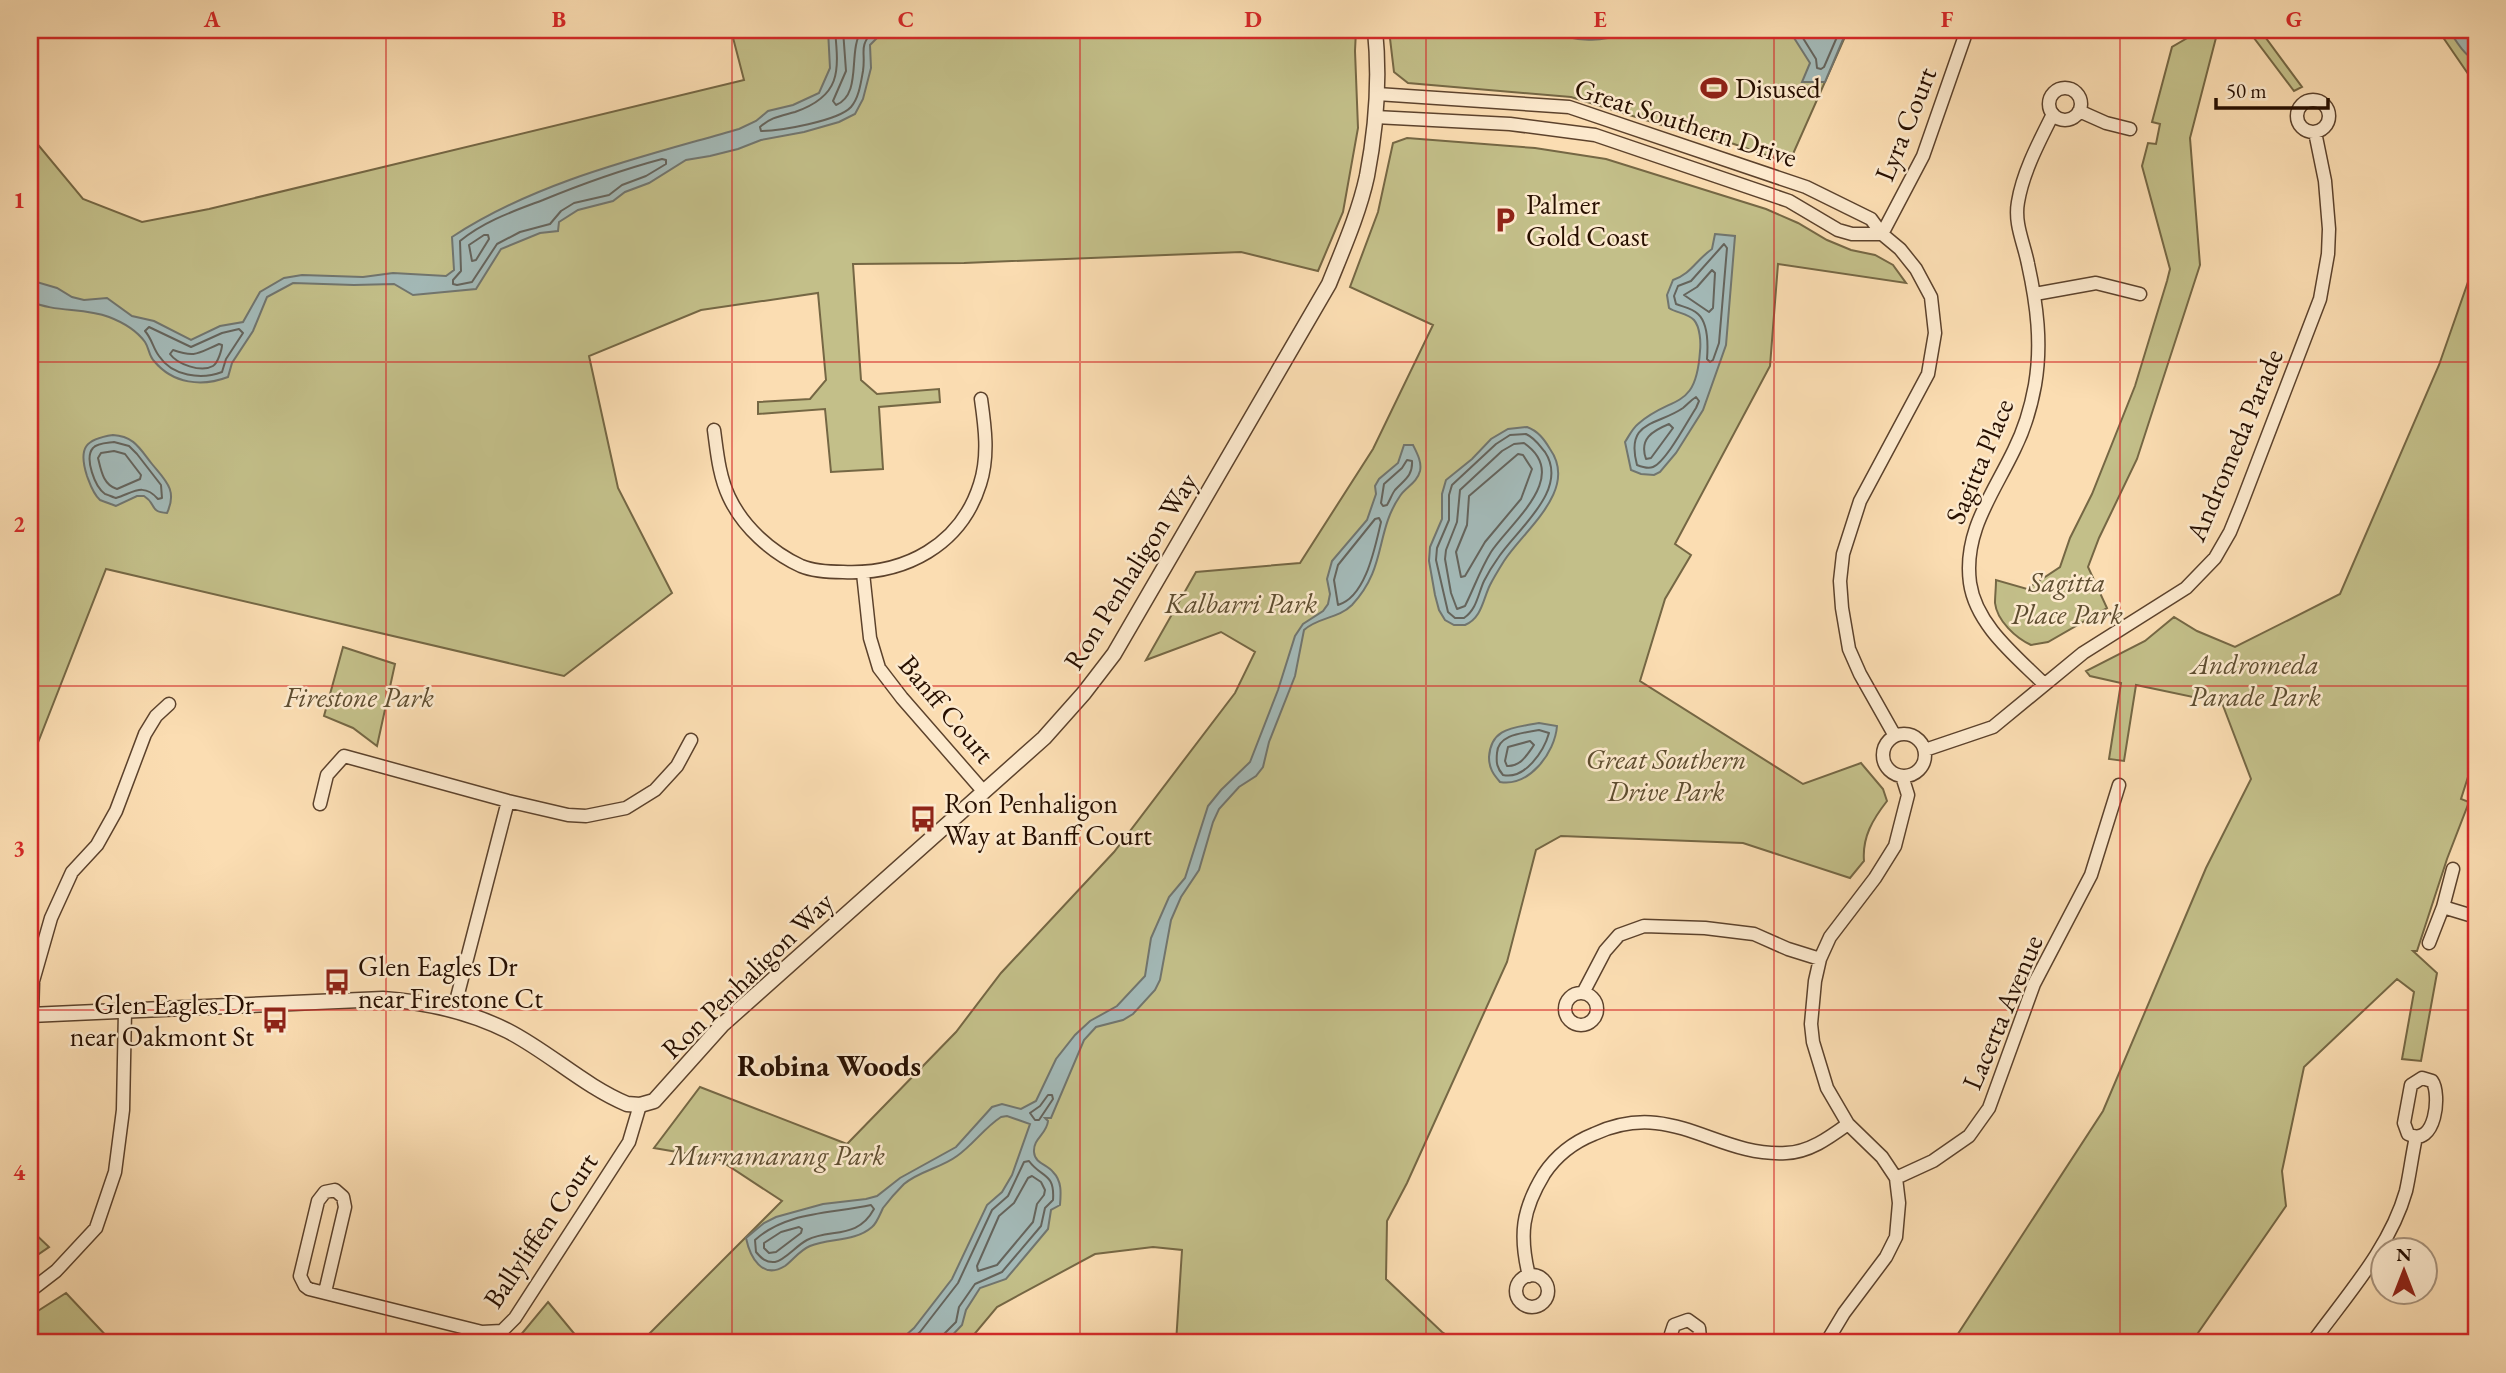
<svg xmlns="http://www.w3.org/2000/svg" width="2506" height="1373" viewBox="0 0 2506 1373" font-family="'EB Garamond',serif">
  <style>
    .green { fill: #c3bf89; stroke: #756744; stroke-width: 2 }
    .water { fill: #a3b9b7; stroke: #71756e; stroke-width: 2 }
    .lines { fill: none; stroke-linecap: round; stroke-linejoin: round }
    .shore { stroke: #65645c; stroke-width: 2 }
    .minor-casing { stroke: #5c422c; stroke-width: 15 }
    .tertiary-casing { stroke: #5c422c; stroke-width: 17 }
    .minor { stroke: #fce9cd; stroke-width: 12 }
    .tertiary { stroke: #fce9cd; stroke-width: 14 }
    .grid { fill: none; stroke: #d62828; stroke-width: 2; stroke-opacity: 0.55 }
    .labels { text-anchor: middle; stroke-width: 5; stroke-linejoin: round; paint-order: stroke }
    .poi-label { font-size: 28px; fill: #270f00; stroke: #fce9cd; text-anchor: start }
    .street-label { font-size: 28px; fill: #270f00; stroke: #fce9cd }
    .park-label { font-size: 28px; font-style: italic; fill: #5e4d30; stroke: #fce9cd }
    .neighbourhood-label { font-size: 30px; font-weight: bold; fill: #270f00; stroke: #fce9cd }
    .neatline { fill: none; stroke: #d62828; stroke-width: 2.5 }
    .grid-label { font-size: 23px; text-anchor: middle; font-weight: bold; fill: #d62828 }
  </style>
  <rect width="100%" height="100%" fill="#fbddb2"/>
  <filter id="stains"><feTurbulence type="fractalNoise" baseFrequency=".00286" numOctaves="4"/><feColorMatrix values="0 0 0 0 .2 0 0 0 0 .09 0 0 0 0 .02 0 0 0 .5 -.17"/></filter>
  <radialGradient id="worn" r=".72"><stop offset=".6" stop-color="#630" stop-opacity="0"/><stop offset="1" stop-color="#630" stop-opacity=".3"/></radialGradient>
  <path class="green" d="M731,30H1356L1355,51L1358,128L1343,212L1318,271L1241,252L964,263L853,264L861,380L877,394L939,389L940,402L879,407L883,469L831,472L825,409L758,414V402L810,399L826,380L818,293L701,310L589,356L618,488L672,593L564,676L106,569L30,763V135L83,199L142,222L209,209L744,80Z
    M1389,30H1848L1789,163L1731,143L1678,130L1571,97L1408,83L1394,72Z
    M2189,30H2218L2190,138L2200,265L2137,459L2099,538L2088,567L2107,608L2048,642L2031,645C2016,638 1997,621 1995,603C1995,596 1996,588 1996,580L2027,589L2060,567L2070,538L2092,494L2135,386L2167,281L2170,269L2142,166L2148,143L2156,144L2160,124L2152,122L2172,47L2189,37Z
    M2248,30H2260L2302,87L2294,91Z
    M2438,30H2476V752L2461,799L2469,802L2447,859L2417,951H2413L2437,973L2421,1061L2402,1059L2414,992L2397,979L2304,1067L2282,1171L2286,1206L2191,1343H1952L2103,1111L2206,868L2251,779L2222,703L2136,685L2124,761L2109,759L2121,683L2090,676L2086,671L2145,641L2174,617L2197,631L2235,647L2340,594L2439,365L2476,259L2475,84Z
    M1407,138L1535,148L1606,159L1766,209L1798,223L1827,240L1851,250L1875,255L1893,265L1906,283L1778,264L1770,366L1675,544L1691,555L1665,599L1640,681L1803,784L1861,763L1883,789L1887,801C1873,819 1862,837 1864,861L1850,878L1743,843L1561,836L1536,850L1507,962L1407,1183L1387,1221L1386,1279L1442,1332L1459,1343H1176L1182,1250L1153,1247L1095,1254L997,1307L967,1343H640L782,1201L718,1159L654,1148L700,1087L847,1144L956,1032L1001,973L1114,852L1235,693L1255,652L1221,632L1146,660L1196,572L1300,563L1373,449L1433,325L1350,287L1378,212L1393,143Z
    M343,647L395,664L377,746L353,728L324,716Z
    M30,1229L49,1247L30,1260Z
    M66,1293L113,1343H30V1316Z
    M548,1302L582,1343H514Z"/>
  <path class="water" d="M828,30H885L870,45L871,68L863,99L855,114L839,122L804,132L761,140L738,149L710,156L686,160L649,183L625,192L613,201L578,210L559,222L558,231L540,233L501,249L476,289L413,295L394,284L354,285L293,283L267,297L253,331L232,363L228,377C202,387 173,384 154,361C149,356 149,348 145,342C137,331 122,322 109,317C83,307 55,313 30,301V280L57,288L72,297L84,300L107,298L132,316L154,321L191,340L220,326L243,322L260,292L284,278L302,275L363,277L393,273L446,276L454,270L452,237C537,181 642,157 739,129L756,121L768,111L793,105L819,93L830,68Z
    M1550,30H1647C1614,37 1581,48 1550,30Z
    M1789,30H1847L1825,82H1802L1810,63Z
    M2449,30H2476V61C2464,55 2456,41 2449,30Z
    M1715,234L1735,236L1726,345L1703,410L1676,453L1660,472L1654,475L1641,474L1631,470L1625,442C1629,436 1632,429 1638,424C1672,394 1696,412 1700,351C1701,342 1700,327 1694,320C1688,313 1676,313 1669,308L1667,295L1673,280C1691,274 1696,260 1712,249Z
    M1527,427C1538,431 1544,439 1550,449C1579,490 1524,530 1504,561C1499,569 1494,577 1490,585C1483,599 1482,618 1465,625H1454L1445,620L1439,610L1435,595L1429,561L1430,547L1442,519V494L1446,480L1472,459L1491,439L1508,429Z
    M113,435C134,436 140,449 152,464C165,480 178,490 167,513C149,512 157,504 144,496H137L116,506C111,504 105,502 100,500C93,494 90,484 87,476C78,448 85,439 113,435Z
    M1404,445H1413C1417,453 1422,462 1420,471C1417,483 1406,487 1400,496C1375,532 1387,568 1352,605C1338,619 1318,617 1304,630L1295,676L1269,742L1263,767L1256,776L1239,787L1219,809L1213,822L1199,870L1181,897L1171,920L1160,980L1155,990L1133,1014L1123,1020L1096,1027L1084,1040L1051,1118H1045L1048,1121C1047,1134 1033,1138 1034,1152C1035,1164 1047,1164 1053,1172C1062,1181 1061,1193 1060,1205L1051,1210L1048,1229L1006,1279L980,1288L966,1310L962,1325L945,1343H897L914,1328L952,1279L987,1205L1002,1192L1012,1175L1030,1124L1007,1116L1001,1117C984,1128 973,1145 957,1156C941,1168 919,1171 904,1184C897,1191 889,1200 883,1208C880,1214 877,1223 872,1227C855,1242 830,1238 810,1246C800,1250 793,1260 785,1266C762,1280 750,1257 746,1238L764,1223L776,1217L823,1204L866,1199L877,1196L900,1178L956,1147L992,1107L1002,1104L1021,1109L1036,1101L1056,1059L1075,1035L1090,1021L1117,1006L1145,976L1151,938L1169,897L1185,878L1208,806L1221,790L1250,762L1278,690L1295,636L1303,624L1323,611L1328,604L1330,594L1327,579L1332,561L1367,520L1376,494L1375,486L1379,479L1398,463Z
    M1539,723L1557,726C1555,753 1529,787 1500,782C1493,774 1489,768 1489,757C1491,727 1514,728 1539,723Z"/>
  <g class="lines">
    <path class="shore" d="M835,30C839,72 841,96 795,112C781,116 771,117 760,127L761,131C780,131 838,121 851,107C859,98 861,82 863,71C866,50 858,49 873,30
      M843,30L846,71L833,101L836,105C863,94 847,50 862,30
      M1798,30L1816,59L1817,68L1821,69L1824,67L1840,30
      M662,159L666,160V164L646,176L622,185L609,195L574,203L561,211L550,224L520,232L497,244L472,282L457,285L453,284V280L461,271L460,241C484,221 514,211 543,200C582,184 621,170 662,159Z
      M484,235H488L489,239L476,260L472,261L469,245Z
      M1724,244L1727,248L1719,343L1713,360L1710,362L1707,359C1708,346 1709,324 1698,314C1692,308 1683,307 1676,304L1674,296L1678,286L1691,281Z
      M1712,270L1715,273L1713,308L1709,312L1684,295L1697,287Z
      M149,327L191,347L222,333L239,329L243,333L226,359L222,372C201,380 172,376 159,356C153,348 152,339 145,331Z
      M219,344L222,345C222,349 218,363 213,366C201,373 177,364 170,354L173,350C196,358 198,353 219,344Z
      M1696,397L1699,401L1696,408C1688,420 1666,462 1653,467C1648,469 1642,467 1637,465C1625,420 1657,426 1683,408C1688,404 1691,400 1696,397Z
      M1669,424L1673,428L1651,458L1646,459C1639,439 1652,431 1669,424Z
      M1526,434C1535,438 1539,445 1545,452C1570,490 1516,530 1498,558C1493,565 1488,573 1484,581C1478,594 1477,609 1464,618H1455L1448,612L1436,560L1437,548L1449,520V495L1452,485L1496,444L1510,435Z
      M114,442L129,446L137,454L161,485L162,498L158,499C143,482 133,493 116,498C115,498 106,494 105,494C95,487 84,458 93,448C97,443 108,443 114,442Z
      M1524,443C1572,476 1511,522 1491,552C1480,570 1474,588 1465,606L1457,609L1451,593L1445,559L1446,550L1457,522L1460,490L1502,451L1514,444Z
      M114,451L125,454L141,475L140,479L117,489C103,485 101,470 98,458L101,453Z
      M1518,454L1523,455L1532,469L1521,499L1485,542L1465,576L1461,577L1456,552L1467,525L1469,496Z
      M1407,460L1412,461C1413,476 1404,480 1395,490C1392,494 1390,500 1387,505L1383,506L1381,503L1384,484L1402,468Z
      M1379,518L1381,522C1375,547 1366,597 1338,605L1334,580L1338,565L1375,519Z
      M1539,730L1549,733C1544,751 1525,780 1503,775C1497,768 1496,763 1497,753C1498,734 1524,733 1539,730Z
      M1530,741L1534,745C1527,755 1520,767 1507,766L1505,761L1508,747Z
      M1048,1095H1052L1053,1099L1039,1120H1035L1030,1113L1040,1106Z
      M1032,1176L1041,1182L1045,1190L1044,1195L1037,1204L1033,1222L997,1265L978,1271L977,1266L999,1216L1014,1203L1028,1178Z
      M871,1205L874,1209C857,1240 831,1228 807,1240C797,1245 784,1261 775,1262C766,1263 761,1258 756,1252L755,1240C787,1211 831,1214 871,1205Z
      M799,1227L802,1229L801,1233L776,1252L769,1253L764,1248V1243L781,1232Z
      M907,1343L920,1332L958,1283L992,1210L1008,1196L1024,1162L1029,1161C1041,1178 1055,1172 1053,1200L1045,1208L1041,1226L1002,1272L975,1284L959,1307L956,1322L942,1336L941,1343"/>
    <g class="minor-casing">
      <path id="minor" d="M2049 104a16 16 0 1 1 32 0a16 16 0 1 1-32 0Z
        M1377,94L1569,107L1806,187L1871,219L1882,234L1900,249L1916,269L1931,297L1935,333L1928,374L1860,501L1843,554L1840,581L1842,608L1849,649L1860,674L1895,736
        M2297 116a16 16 0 1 1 32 0a16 16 0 1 1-32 0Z
        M2079,111L2106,123L2130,129
        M1375,117L1510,124L1595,135L1789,201L1838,230L1852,234H1882
        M1882,234L1923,156L1967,30
        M2035,294L2096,283L2140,294
        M714,430C717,452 719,476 729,497C743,527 771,552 801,566C813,571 830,572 843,572C905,575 961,545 980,484C989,456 985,427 981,399
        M863,573L870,638L879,668L902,698L984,792
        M2044,684C2016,656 1976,625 1970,583C1963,532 1993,494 2014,450C2024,430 2031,407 2035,385C2042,344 2037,305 2028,264C2024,243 2014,224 2018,202C2023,172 2039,142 2053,114
        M1883 755a21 21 0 1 1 42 0a21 21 0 1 1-42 0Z
        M1925,750L1993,727L2083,653L2186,588L2215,558L2230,532L2241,505L2320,299L2328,254L2329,229L2325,181L2315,132
        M320,804L327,775L344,756L508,801L568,815L586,816L626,808L655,790L677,766L691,740
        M2443,907L2476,917
        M2429,943L2443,907L2453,869
        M1565 1009a16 16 0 1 1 32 0a16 16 0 1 1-32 0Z
        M1583,993L1605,951L1619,935L1644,926L1705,928L1754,934L1788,949L1820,959
        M454,1009L508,801
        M32,1015L33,981L51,918L72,872L97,845L116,811L145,734L156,716L169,704
        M2422,1078L2432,1081C2441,1093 2436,1149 2408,1134L2404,1123L2411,1085Z
        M1896,1178L1933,1161L1969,1136L1989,1108L2034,984L2091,875L2119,785
        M1516 1291a16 16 0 1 1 32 0a16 16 0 1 1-32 0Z
        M1529,1276C1519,1235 1522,1210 1544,1174C1556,1156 1574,1142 1594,1134C1672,1098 1715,1157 1786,1153C1810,1152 1830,1137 1848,1124
        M30,1291L56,1271L96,1228L115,1172L123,1110L125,1011
        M325,1292L345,1207L343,1197L335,1190L325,1192L318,1201L300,1276L305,1286L309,1289L482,1332L502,1331L515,1318L629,1142L640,1105
        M1674,1343L1671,1334L1674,1325L1688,1320L1699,1328L1700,1338L1698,1343
        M1826,1343L1844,1313L1886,1257L1896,1237L1899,1203L1896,1178L1882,1157L1848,1124L1827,1088L1813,1042L1811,1024L1815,981L1820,959L1830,937L1875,878L1895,846L1908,795L1902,776
        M2312,1343C2346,1296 2390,1248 2406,1191C2410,1173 2412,1155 2416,1137"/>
    </g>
    <g class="tertiary-casing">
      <path id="tertiary" d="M30,1015L383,999C427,1002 468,1011 508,1031C549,1052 584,1086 627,1104L640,1105L654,1101L722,1025L1044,738L1084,693L1114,654L1329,284C1343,249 1359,213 1367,176C1376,129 1380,78 1375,30"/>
    </g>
    <use href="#minor" class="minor"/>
    <use href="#tertiary" class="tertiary"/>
  </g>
  <path class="grid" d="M386,30V1343M732,30V1343M1080,30V1343M1426,30V1343M1774,30V1343M2120,30V1343M30,362H2476M30,686H2476M30,1010H2476"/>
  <defs>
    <g id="stadium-bare" transform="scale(2.1)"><path d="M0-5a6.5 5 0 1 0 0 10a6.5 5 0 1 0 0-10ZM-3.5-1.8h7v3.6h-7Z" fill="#8f2418" stroke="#fce9cd" stroke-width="2.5" paint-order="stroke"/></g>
    <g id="parking-bare" transform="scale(2.1)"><path d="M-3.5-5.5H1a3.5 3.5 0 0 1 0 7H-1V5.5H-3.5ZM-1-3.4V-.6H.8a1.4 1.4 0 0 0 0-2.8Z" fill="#8f2418" stroke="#fce9cd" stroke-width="2.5" paint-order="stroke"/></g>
    <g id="bus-bare" transform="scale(2.1)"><path d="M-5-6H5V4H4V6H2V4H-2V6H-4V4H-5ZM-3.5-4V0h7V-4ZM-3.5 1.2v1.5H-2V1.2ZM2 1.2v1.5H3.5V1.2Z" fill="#8f2418" stroke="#fce9cd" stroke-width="2.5" paint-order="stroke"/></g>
  </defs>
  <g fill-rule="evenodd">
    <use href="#stadium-bare" x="1714" y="88"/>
    <use href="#parking-bare" x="1505" y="220"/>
    <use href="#bus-bare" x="923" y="819"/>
    <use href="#bus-bare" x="337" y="982"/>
    <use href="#bus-bare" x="275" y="1020"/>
  </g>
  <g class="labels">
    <g class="poi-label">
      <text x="1735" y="98">Disused</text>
      <text x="1526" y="214">Palmer<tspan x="1526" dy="32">Gold Coast</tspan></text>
      <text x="944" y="813">Ron Penhaligon<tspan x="944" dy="32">Way at Banff Court</tspan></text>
      <text x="358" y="976">Glen Eagles Dr<tspan x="358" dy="32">near Firestone Ct</tspan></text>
      <text x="254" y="1014" text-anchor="end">Glen Eagles Dr<tspan x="254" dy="32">near Oakmont St</tspan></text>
    </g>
    <g class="street-label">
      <text transform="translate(1686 122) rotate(18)" y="10">Great Southern Drive</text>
      <text transform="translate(1905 124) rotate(-68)" y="10">Lyra Court</text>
      <text transform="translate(2234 445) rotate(-67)" y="10">Andromeda Parade</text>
      <text transform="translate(1979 461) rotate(-67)" y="10">Sagitta Place</text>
      <text transform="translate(1130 571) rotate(-58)" y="10">Ron Penhaligon Way</text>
      <text transform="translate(947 709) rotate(50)" y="10">Banff Court</text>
      <text transform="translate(747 975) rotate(-44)" y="10">Ron Penhaligon Way</text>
      <text transform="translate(2002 1012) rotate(-67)" y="10">Lacerta Avenue</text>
      <text transform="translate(540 1230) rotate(-56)" y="10">Ballyliffen Court</text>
    </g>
    <g class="park-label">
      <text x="2067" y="592">Sagitta<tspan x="2067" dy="32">Place Park</tspan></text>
      <text x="1241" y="613">Kalbarri Park</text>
      <text x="2255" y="674">Andromeda<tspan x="2255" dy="32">Parade Park</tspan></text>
      <text x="359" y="707">Firestone Park</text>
      <text x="1666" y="769">Great Southern<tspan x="1666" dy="32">Drive Park</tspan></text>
      <text x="777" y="1165">Murramarang Park</text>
    </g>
    <g class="neighbourhood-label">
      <text x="829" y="1076">Robina Woods</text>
    </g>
  </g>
  <rect width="2506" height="1373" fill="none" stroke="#fbddb2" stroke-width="77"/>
  <g transform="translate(2404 1271)"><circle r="33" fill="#fce9cd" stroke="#a7927b" stroke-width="2"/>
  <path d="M0-5L12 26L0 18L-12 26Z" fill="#8f2418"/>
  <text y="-10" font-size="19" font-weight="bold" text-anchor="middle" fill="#270f00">N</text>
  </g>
  <path d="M2216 98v10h112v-10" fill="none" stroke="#270f00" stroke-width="3.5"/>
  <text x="2226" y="98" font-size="21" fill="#270f00" stroke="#fce9cd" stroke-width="5" paint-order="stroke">50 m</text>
  <rect x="38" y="38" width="2430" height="1296" class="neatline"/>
  <g class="grid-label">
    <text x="212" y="27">A</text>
    <text x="559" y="27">B</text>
    <text x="906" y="27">C</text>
    <text x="1253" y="27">D</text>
    <text x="1600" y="27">E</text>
    <text x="1947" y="27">F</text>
    <text x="2294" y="27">G</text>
    <text x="19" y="208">1</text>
    <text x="19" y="532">2</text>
    <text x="19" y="856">3</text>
    <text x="19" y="1180">4</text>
  </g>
  <rect width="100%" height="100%" filter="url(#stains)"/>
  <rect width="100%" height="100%" fill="url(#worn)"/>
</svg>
